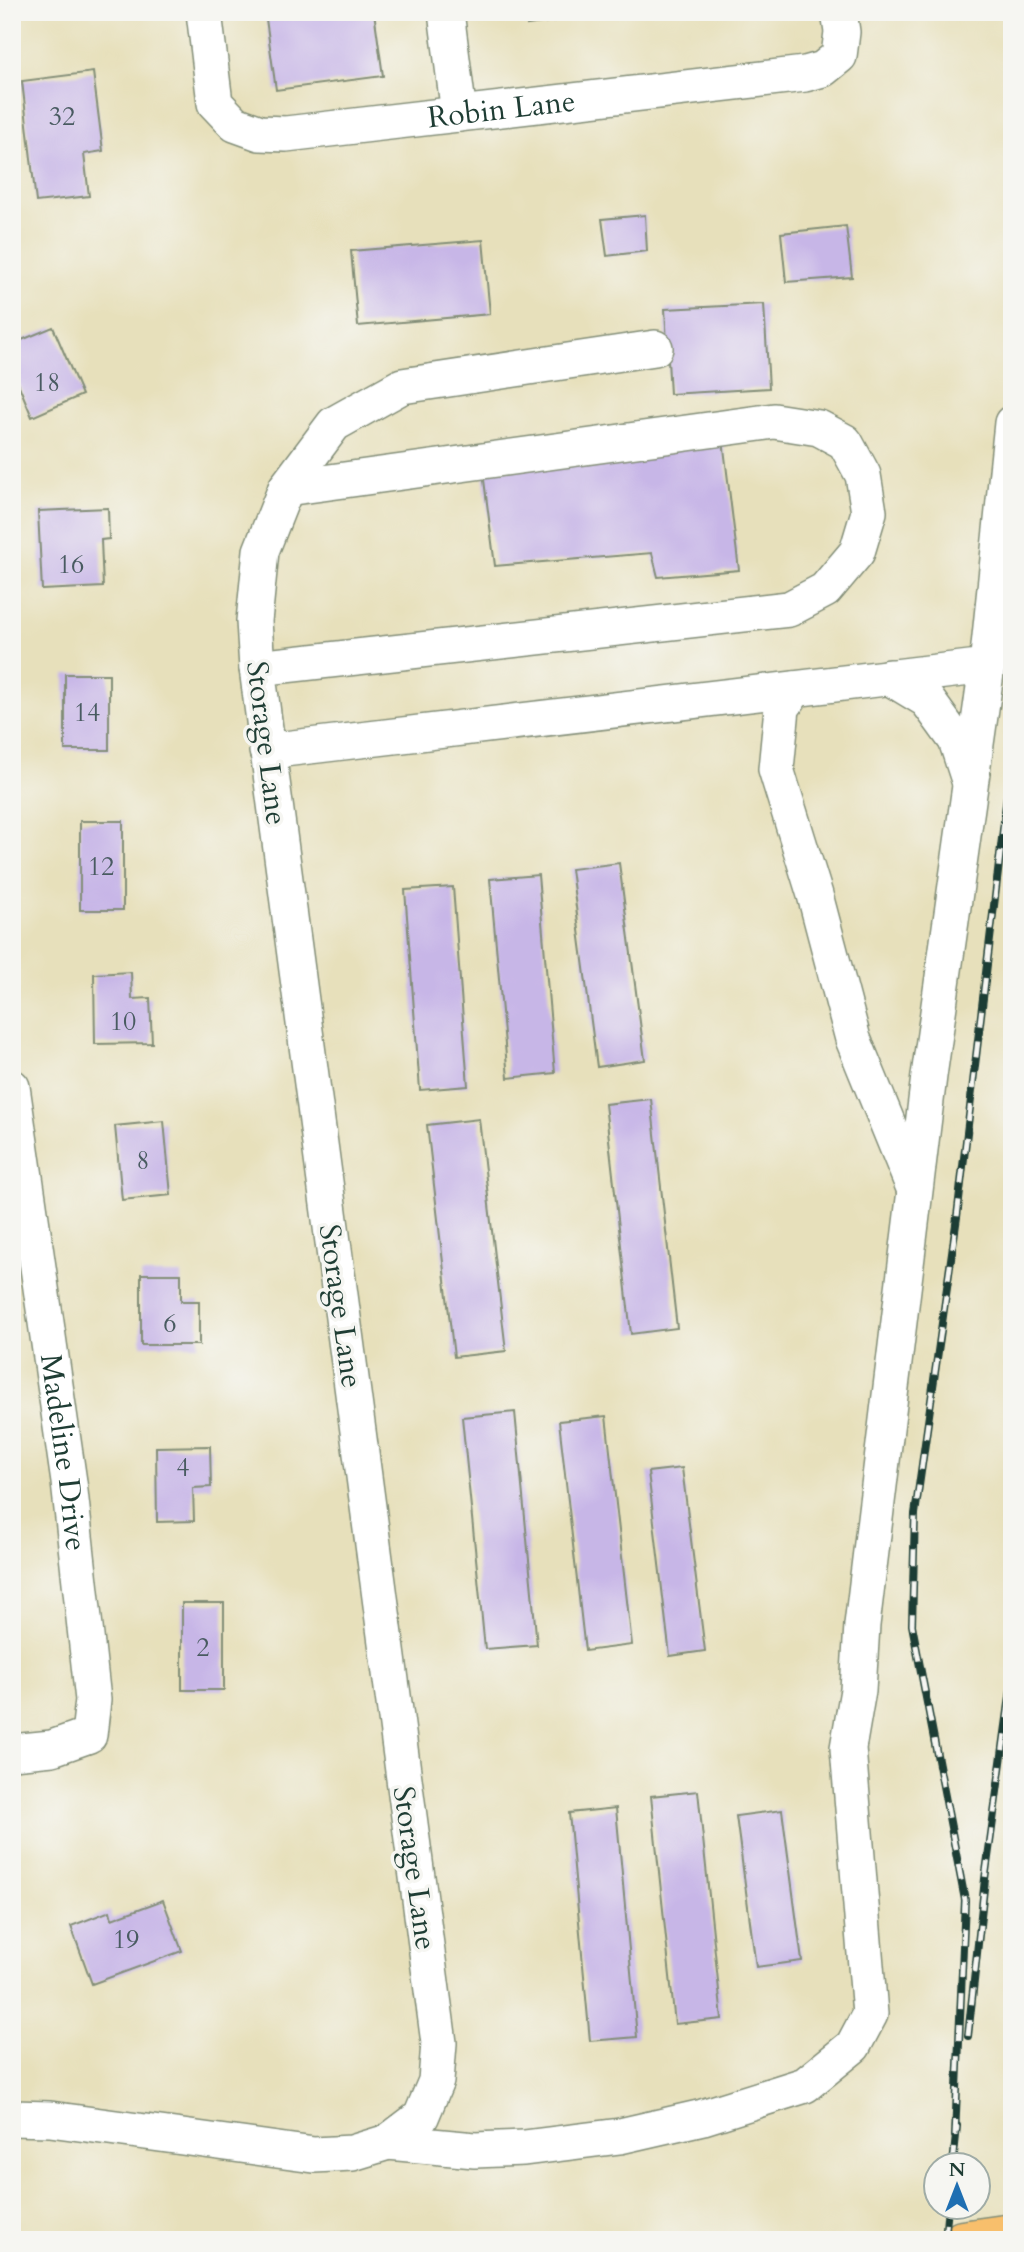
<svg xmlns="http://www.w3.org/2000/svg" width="1024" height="2252" viewBox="0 0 1024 2252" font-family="Cardo,serif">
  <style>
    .building { fill: #c7b6e7 }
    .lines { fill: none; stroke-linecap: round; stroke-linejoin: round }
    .minor-casing { stroke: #838e78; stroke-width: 38 }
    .highway-casing { stroke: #838e78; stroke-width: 41 }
    .minor { stroke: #fff; stroke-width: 35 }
    .highway { stroke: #f8bf6c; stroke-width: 38 }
    .rail-casing { stroke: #1f3d34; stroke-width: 8 }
    .rail { stroke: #f6f6f2; stroke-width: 5; stroke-dasharray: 16; stroke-linecap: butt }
    .labels { text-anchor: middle; stroke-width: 7; stroke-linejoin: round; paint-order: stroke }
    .number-label { font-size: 26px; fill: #495b61 }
    .street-label { font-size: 30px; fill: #1f3d34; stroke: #f6f6f2 }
  </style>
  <rect width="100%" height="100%" fill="#f6f6f2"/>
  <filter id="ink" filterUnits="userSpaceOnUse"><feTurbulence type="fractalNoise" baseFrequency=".0143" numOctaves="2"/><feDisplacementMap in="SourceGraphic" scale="14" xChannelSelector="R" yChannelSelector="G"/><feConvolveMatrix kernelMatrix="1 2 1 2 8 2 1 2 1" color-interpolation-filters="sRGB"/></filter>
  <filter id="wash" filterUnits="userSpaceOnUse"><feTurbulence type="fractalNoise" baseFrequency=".00686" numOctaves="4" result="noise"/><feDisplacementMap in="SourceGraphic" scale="28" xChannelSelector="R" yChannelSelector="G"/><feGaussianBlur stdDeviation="1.57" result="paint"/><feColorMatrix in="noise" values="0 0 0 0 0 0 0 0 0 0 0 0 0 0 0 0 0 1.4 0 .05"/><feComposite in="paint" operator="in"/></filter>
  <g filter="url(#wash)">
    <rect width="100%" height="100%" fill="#e7e0bb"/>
    <g id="blocks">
      <path class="building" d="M265,12H374L383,76L276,90Z
        M526,12H603V14L527,25Z
        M93,72L103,151L84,154L89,196L36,202L22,81Z
        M645,215L647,251L607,256L602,219Z
        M846,226L852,277L786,282L781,233Z
        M483,240L490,314L358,326L351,251Z
        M764,304L769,388L670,394L665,309Z
        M53,327L82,395L32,417L12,369V344Z
        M723,440L739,570L658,577L652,553L495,566L483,472Z
        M108,508L109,539L101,540L103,587L42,590L38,511Z
        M65,674H109V750H65Z
        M80,821H123V910H80Z
        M619,863L645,1060L597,1067L571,869Z
        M538,875L555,1073L508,1078L490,879Z
        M453,887L468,1086L420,1090L405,890Z
        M131,972L132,999L150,998L152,1043L95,1044L94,974Z
        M651,1099L677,1328L631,1334L605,1104Z
        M479,1119L506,1351L454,1357L427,1125Z
        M164,1121L171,1195L122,1200L115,1126Z
        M141,1274H181V1301H199V1345H141Z
        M515,1412L537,1645L485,1649L462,1417Z
        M606,1416L632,1645L585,1651L559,1421Z
        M210,1446L211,1487L193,1488L194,1521L157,1522L156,1447Z
        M682,1468L705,1651L670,1656L648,1472Z
        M182,1603H224V1690H182Z
        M698,1791L722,2019L675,2024L651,1796Z
        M616,1808L637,2037L590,2041L569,1813Z
        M782,1810L802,1961L756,1967L736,1816Z
        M163,1900L182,1951L92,1984L71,1926L110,1911L112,1919Z"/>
    </g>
  </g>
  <g filter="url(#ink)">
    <use href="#blocks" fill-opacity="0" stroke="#838e78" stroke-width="2"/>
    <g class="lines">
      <g class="minor-casing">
        <g id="minor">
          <path id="s1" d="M204,12L215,103L235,124L260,133L286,134L805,74L823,69L839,56L842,32L839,12"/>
          <path d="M446,12L459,114"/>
          <path d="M257,668L789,609L825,590L857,552L869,512L863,475L845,442L819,428L774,421L286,488"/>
          <path d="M889,677L927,700L956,740L969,780"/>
          <path d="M795,689L782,708L776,769L815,895L853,1039L914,1188"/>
          <path d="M267,751L987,666"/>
          <path id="s2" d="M12,1087L69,1482L93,1700L89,1735L52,1748L12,1752"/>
          <path d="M12,2118L50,2119L314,2155L352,2153L388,2142L421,2117L436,2081L439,2043L257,668L254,621L261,551L286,488L334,424L402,386L655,348"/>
          <path d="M388,2142L475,2150L524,2148L620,2136L703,2117L805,2085L853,2046L870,2014L848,1748L858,1690L862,1625L929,1076L987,666L1012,423"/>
        </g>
      </g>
      <g class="highway-casing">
        <path id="highway" d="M962,2240L1012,2233"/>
      </g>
      <use href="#minor" class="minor"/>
      <use href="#highway" class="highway"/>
      <g class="rail-casing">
        <path id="rail" d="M968,2036L985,1879L1012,1682
          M955,2136L965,1900L912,1625L915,1514L957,1217L1012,754
          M953,2164L957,2126
          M945,2240L948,2206"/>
      </g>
      <use href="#rail" class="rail"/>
    </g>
  </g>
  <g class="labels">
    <g class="number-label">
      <text x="62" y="125">32</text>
      <text x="47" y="391">18</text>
      <text x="71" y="573">16</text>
      <text x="87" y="721">14</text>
      <text x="101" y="875">12</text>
      <text x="123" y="1030">10</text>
      <text x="143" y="1169">8</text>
      <text x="170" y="1332">6</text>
      <text x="183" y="1476">4</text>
      <text x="203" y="1656">2</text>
      <text x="126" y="1948">19</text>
    </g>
    <g class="street-label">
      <text dy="10" stroke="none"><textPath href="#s1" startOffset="390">Robin Lane</textPath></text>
      <text transform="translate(267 743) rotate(83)" y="10">Storage Lane</text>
      <text transform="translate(341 1306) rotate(82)" y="10">Storage Lane</text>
      <text dy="10" stroke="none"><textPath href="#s2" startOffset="369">Madeline Drive</textPath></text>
      <text transform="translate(415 1868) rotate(82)" y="10">Storage Lane</text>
    </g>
  </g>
  <rect width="1024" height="2252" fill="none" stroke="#f6f6f2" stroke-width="42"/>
  <g transform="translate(957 2186)"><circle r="33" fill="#f6f6f2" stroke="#a0aca6" stroke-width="2"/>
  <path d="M0-5L12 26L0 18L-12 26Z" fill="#1f6fb2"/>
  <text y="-10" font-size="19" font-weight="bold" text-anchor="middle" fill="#1f3d34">N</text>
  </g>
</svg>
